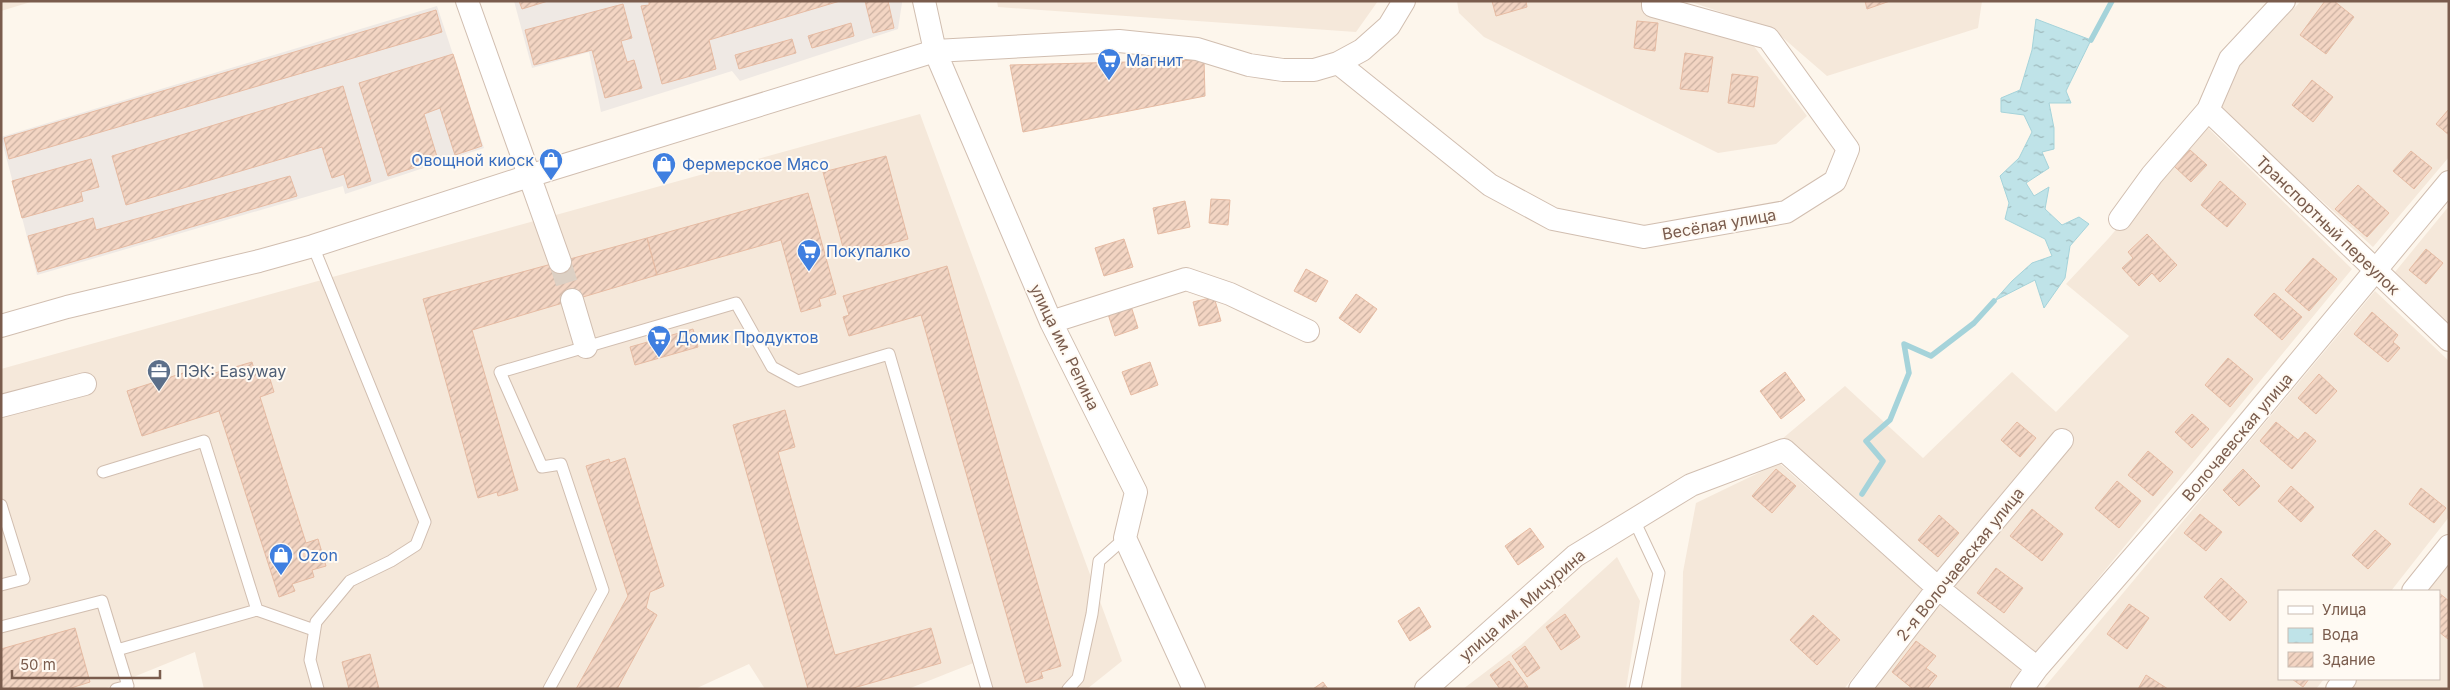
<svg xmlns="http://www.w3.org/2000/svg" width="2450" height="690" viewBox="0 0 2450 690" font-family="Inter,sans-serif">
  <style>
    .residential { fill: #f5e8da }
    .industrial { fill: #efe9e4 }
    .water { fill: url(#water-ripples); stroke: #a5d3da }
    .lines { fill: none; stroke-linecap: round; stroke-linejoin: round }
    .stream { stroke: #a5d3da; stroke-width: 5.5 }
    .building { fill: url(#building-hatch); stroke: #e6bba3 }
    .street-tunnel { stroke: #dcd0c4; stroke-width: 22; stroke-dasharray: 22 11; stroke-linecap: butt }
    .lane-casing { stroke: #d1beb0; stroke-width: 13 }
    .street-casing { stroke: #d1beb0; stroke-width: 24 }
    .lane { stroke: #fff; stroke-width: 11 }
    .street { stroke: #fff; stroke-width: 22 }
    .labels { text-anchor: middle; stroke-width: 4; stroke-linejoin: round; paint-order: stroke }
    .shop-label { font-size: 16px; fill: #366cbe; stroke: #fffaf3; text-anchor: start }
    .street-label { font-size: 16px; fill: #7a5c4d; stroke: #fffaf3 }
    .service-label { font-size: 16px; fill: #4e5e75; stroke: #fffaf3; text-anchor: start }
  </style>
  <defs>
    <pattern id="water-ripples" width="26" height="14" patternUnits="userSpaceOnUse" patternTransform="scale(1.25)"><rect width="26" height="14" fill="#bfe3e8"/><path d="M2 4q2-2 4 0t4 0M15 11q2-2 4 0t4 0" fill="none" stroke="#a0bbbe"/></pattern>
    <pattern id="building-hatch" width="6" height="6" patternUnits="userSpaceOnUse" patternTransform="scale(1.25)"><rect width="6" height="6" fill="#f3d5c3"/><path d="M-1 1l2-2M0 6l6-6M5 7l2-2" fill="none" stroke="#cab0a1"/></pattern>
  </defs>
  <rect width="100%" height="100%" fill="#fdf6ec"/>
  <path class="residential" d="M1,1H34L1,11Z
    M997,1H1378L1356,32L998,7Z
    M1457,1H1646L1753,45L1807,116L1776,144L1718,153L1484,37L1459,13Z
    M1688,1H1982L1978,28L1827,76L1774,30Z
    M2301,1H2449V157L2373,247L2219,108L2238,66Z
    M920,114L1122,661L1087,689H988L981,660L908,689H765L749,664L695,689H204L195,652L104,689H1V369Z
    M2205,125L2352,269L2037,653L1938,574L1782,439L1845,386L1923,458L2012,372L2056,412L2129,336L2066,284L2108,239Z
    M2449,206V323L2395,272Z
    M2375,291L2449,361V517L2391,591H2279V679H2324L2316,689H2043Z
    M1779,463L1923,590L1844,689H1681L1683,572L1696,503Z
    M1617,557L1640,601L1626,689H1463L1521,645Z
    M2449,562V689H2349L2357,679H2439V591H2426Z
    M1936,602L2022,669L2008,689H1870Z"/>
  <path class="industrial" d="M514,1H902V3L898,29L740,81L732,71L601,112L589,52L532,68Z
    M437,6L484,148L345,194L343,186L37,275L1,137Z"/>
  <path class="water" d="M2036,19L2091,40L2066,91L2071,103H2049L2054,128V149L2042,152L2049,168L2026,183L2034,196L2049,187L2045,209L2062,225L2079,217L2089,224L2070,246L2065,278L2044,308L2035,280L1994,301L2012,281L2032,263L2052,256L2045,239L2005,219L2009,203L2000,176L2019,158L2032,132L2024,115L2001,112V98L2020,90L2032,50Z"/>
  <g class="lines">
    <path class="stream" d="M2091,40L2112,1
      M1862,494L1883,461L1866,441L1890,420L1909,373L1904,344L1931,356L1974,323L1994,301"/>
  </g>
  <path class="building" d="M519,1H548L522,9Z
    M649,1H840L709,40L716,69L662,84L641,6L649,5Z
    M865,1H888L894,28L873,33Z
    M1492,1H1526L1527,7L1496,16Z
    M1865,1H1890L1867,9Z
    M2325,1H2334L2354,17L2326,54L2300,35Z
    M623,4L632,38L621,41L627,62L634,60L642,88L605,98L592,50L534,65L525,30Z
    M436,10L442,32L9,159L4,138Z
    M1637,21L1658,23L1655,51L1634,48Z
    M851,23L854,36L812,48L808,36Z
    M792,39L796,53L739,69L735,55Z
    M1685,53L1713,57L1708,92L1680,89Z
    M453,54L482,146L455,155L440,108L424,114L438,160L388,176L359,83Z
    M1204,60L1205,96L1023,132L1010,65Z
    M1732,74L1758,77L1754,107L1728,103Z
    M2312,80L2333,97L2313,122L2292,105Z
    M343,86L371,181L348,188L344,174L332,178L322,147L126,205L112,156Z
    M2449,109V135L2436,124Z
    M2190,150L2207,165L2191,182L2174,166Z
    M2411,151L2432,168L2414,189L2393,171Z
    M886,156L908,239L845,255L823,172Z
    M91,159L99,187L81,192L83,201L22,218L12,181Z
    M290,176L297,196L38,272L28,236L93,218L96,230Z
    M2220,181L2246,204L2227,227L2201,205Z
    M2358,185L2389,213L2367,237L2335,209Z
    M808,193L836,294L819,299L821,306L801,312L781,240L657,275L647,238Z
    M1211,199L1230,200L1228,225L1209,223Z
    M1185,201L1190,227L1158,234L1153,208Z
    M2147,234L2177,265L2160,282L2152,273L2139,286L2122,268L2133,258L2128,252Z
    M647,238L657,275L472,330L518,490L498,496L497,492L478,498L423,299Z
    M1124,239L1133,267L1104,276L1095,248Z
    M2426,249L2443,263L2426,284L2409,270Z
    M2313,258L2337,279L2309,311L2285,290Z
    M947,266L1061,666L1041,672L1043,678L1026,683L921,315L849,336L843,317L849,315L843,296Z
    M1306,269L1328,281L1316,302L1294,291Z
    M2274,293L2302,317L2282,340L2254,315Z
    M1356,294L1377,309L1360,333L1339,318Z
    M1214,297L1221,321L1199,326L1193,302Z
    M1131,306L1138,328L1115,336L1108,314Z
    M2372,312L2398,335L2393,342L2400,348L2388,362L2354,334Z
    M693,329L698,347L635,365L630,347Z
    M2228,358L2253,379L2230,407L2205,385Z
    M252,362L255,373L267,369L274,392L260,397L306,543L318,539L326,566L312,570L314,577L292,584L295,591L279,597L219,411L142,436L127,391L205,366L208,375Z
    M1150,362L1158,385L1131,395L1122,372Z
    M1785,372L1805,400L1781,419L1760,391Z
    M2319,374L2337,391L2316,414L2298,398Z
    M785,410L795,447L778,452L835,655L931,628L941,663L850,689H808L733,425Z
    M2192,414L2209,429L2192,448L2175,432Z
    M2017,422L2036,438L2020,457L2001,440Z
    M2276,422L2298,440L2305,432L2316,441L2292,469L2260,441Z
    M2148,451L2173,472L2153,496L2128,475Z
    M625,458L664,586L650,592L646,608L657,615L617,689H576L628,596L586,466L609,459L610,463Z
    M1776,469L1796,486L1772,513L1752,496Z
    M2243,469L2260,486L2239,506L2223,490Z
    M2117,481L2141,501L2119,528L2095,508Z
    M2291,486L2314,507L2301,522L2278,501Z
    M2421,488L2446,508L2434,523L2409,504Z
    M2032,509L2063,534L2042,561L2010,536Z
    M2200,514L2222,532L2206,551L2184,533Z
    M1939,515L1959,533L1938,557L1918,540Z
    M1530,528L1544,547L1518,565L1505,546Z
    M2375,530L2391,544L2368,569L2352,555Z
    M1996,568L2023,588L2004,613L1977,593Z
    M2221,578L2247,602L2230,621L2204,597Z
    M2439,593L2449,601L2448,639L2439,632Z
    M2129,604L2149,618L2127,649L2107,634Z
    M1419,607L1431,627L1410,641L1398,621Z
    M1565,614L1580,637L1561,650L1546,627Z
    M1813,615L1840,640L1817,665L1790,640Z
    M75,628L90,682L68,689H1V649Z
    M1916,641L1936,656L1926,668L1937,676L1927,689H1913L1892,672Z
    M1525,646L1540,668L1527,677L1512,656Z
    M370,654L379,689H349L342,662Z
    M1509,661L1528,687L1525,689H1500L1490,675Z
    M2146,675L2168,689H2138Z
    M2292,679H2309L2303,687Z
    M1323,682L1328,689H1313Z"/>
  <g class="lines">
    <path class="street-tunnel" d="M560,262L572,300"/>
    <g class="lane-casing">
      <path id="lane" d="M313,246L425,522L416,545L391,561L350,581L316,622L310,660L318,689
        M103,472L204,441L257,610L117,650
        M1,505L24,579L1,585
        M1634,520L1659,573L1635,689
        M257,610L314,630
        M1,627L102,601L128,686L116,689
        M549,689L603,590L561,464L542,467L500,372L736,303L772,367L798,381L889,354L987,689
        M1068,689L1078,678L1092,614L1099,561L1125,538"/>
    </g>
    <g class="street-casing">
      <path id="street" d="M467,1L560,262
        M924,1L935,51L1051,322L1136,492L1125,538L1194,689
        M1338,63L1490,185L1553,219L1644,237L1786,212L1835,181L1848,149L1768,38L1653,6V1
        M2208,110L2449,340
        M2120,219L2152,175L2208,110L2230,59L2284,1
        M572,300L586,347
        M1051,322L1186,279L1230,294L1308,331
        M1,326L67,307L259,261L313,246L529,176L935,51L1119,41L1197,49L1249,65L1283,70H1314L1338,63L1362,50L1389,26L1404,1
        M1,406L85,384
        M2413,591L2449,546
        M1426,689L1575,556L1691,485L1784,450L1938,588L2037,668
        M1860,689L1938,588L2062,440
        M2022,689L2037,668L2205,475L2449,182
        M2337,689L2345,679"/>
    </g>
    <use href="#lane" class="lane"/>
    <use href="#street" class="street"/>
  </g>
  <defs>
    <g id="supermarket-pin" transform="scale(1.25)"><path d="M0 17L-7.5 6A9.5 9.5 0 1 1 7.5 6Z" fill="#3f7fe0" stroke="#fffaf3"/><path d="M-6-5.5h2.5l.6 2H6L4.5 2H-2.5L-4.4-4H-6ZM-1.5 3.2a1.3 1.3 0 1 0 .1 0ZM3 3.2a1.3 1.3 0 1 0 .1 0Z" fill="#fff"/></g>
    <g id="shop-pin" transform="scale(1.25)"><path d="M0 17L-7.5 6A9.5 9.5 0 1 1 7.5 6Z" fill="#3f7fe0" stroke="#fffaf3"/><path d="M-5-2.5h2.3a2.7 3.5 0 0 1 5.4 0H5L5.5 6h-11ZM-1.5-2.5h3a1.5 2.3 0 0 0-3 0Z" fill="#fff"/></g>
    <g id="office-pin" transform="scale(1.25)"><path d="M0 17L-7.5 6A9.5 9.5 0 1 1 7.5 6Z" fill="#5c6f8a" stroke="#fffaf3"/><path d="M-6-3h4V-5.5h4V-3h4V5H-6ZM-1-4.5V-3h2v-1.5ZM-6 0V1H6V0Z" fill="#fff"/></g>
  </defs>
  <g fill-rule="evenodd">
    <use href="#supermarket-pin" x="1109" y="60"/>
    <use href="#shop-pin" x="551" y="160"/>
    <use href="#shop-pin" x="664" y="164"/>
    <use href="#supermarket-pin" x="809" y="251"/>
    <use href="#supermarket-pin" x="659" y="337"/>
    <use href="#office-pin" x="159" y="371"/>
    <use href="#shop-pin" x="281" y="555"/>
  </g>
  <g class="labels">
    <g class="shop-label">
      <text x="1126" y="66">Магнит</text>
      <text x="534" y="166" text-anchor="end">Овощной киоск</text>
      <text x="682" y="170">Фермерское Мясо</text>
      <text x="826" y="257">Покупалко</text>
      <text x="676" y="343">Домик Продуктов</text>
      <text x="298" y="561">Ozon</text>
    </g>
    <g class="street-label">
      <text transform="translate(1719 224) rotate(-10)" y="6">Весёлая улица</text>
      <text transform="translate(2328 225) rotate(44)" y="6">Транспортный переулок</text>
      <text transform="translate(1065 347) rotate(64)" y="6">улица им. Репина</text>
      <text transform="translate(2237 437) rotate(-50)" y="6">Волочаевская улица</text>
      <text transform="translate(1960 564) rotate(-51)" y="6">2-я Волочаевская улица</text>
      <text transform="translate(1522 605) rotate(-41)" y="6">улица им. Мичурина</text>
    </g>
    <g class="service-label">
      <text x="176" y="377">ПЭК: Easyway</text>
    </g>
  </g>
  <rect width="2450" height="690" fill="none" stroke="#7a5c4d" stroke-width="5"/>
  <rect x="2278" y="590" width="162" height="90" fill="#fffaf3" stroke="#cabbb1"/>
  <rect x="2288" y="606" width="25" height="8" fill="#ffffff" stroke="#cabbb1"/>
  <text x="2322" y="615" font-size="15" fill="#7a5c4d">Улица</text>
  <rect x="2288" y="628" width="25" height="15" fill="url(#water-ripples)" stroke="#cabbb1"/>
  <text x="2322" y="640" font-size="15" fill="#7a5c4d">Вода</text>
  <rect x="2288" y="652" width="25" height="15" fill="url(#building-hatch)" stroke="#cabbb1"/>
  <text x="2322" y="665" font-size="15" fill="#7a5c4d">Здание</text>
  <path d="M12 670v8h148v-8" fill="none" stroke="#7a5c4d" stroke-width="2.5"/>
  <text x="20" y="670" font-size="15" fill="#7a5c4d" stroke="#fffaf3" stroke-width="4" paint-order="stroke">50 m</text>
</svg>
